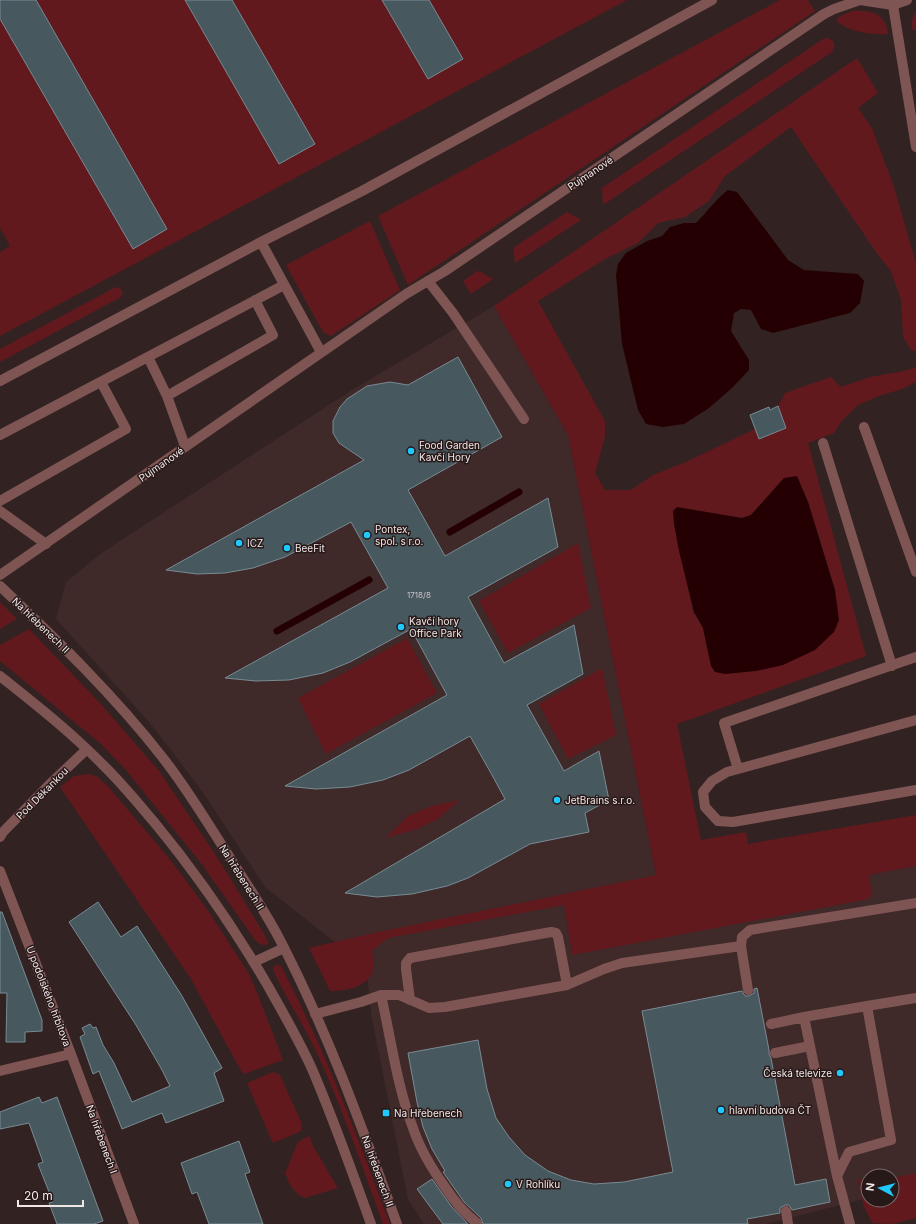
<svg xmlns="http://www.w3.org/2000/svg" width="916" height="1224" viewBox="0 0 916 1224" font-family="Inter,sans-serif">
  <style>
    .built { fill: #3f2929 }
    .green { fill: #62191e; fill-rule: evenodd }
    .water { fill: #250002 }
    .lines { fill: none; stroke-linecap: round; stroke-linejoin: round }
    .stream { stroke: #250002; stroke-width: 7 }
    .building { fill: #48585f; stroke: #798b93 }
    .service { stroke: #7f5554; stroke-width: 10 }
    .minor { stroke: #7f5554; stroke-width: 10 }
    .tertiary { stroke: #7f5554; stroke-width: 10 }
    .poi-dot { fill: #20c9fd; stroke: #281919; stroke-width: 1.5 }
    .labels { text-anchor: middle; stroke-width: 3; stroke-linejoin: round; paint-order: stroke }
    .number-label { font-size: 8px; fill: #c7c2c4 }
    .street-label { font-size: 10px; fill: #f1e6e6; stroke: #281919 }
    .poi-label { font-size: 10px; fill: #f1e6e6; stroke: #281919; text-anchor: start }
  </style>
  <rect width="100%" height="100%" fill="#322322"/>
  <path class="built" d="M494,306L568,435L656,875L564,905L572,954L869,875L916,866V1185L892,1192V1176H868V1198L766,1224H424L408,1199L371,1013L364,942L340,946L265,887L202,791L150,723L56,619L66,582L103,552L352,390Z"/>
  <path class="green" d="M36,0H185L280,164L314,144L232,0H382L428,79L463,59L429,0H627L0,336V252L10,246L0,228V19L133,249L167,229Z
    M780,0H808L815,11L408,285L378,216Z
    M916,10V30H912V20Z
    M852,11C871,10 886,13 888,34C870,35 850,32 836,21L840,16Z
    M828,38L834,42V48L832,52L603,205L602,188L823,39Z
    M857,58L878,93L858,108L872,128L893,184L916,263V350L912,351L903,337L901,300L891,271L876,252L791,127L725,176L709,201L685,217L658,223L638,243L605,259L538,301L605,421V437L595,473L605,490H631L653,475L688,461L755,429L759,439L786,428L778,406L785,393L831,377L841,387L870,377L904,371L916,367V382L902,389L879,396L858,405L841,422L834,433L808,443L866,656L677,724L701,840L746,832L748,844L916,815V866L869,875L872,895H869V899L572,955L564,905L388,938L372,951C373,957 375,965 373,970C368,988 345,991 330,991L309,948L374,933L656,875L568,435L494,306ZM797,477L808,502L835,590L707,648L703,628L693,612L687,583L677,508L742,518L751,515L784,478Z
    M567,212L581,220L515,263L513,248Z
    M370,221L400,290L331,336L323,332L286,265Z
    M477,271L481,272L493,279L471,294L463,281Z
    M116,287C122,288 124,292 121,297L0,362V349Z
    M578,543L591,608L508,653L479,601Z
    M0,602L17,619L0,629Z
    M29,629L100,703L159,771L217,857L251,912L268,941V944C263,947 258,943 255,940L204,867L126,770L101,744L0,661V645Z
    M407,638L437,693L326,754L298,698Z
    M602,668L616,735L568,759L539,704Z
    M88,774L96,776L107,785L172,862L193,890L211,915L249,974L258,995L283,1060L244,1074L241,1071L191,979L60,787L74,776Z
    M459,800L438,819L417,829L385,838L408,816L432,806Z
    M277,965H280L282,968C326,1052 357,1136 390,1224H383C362,1166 342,1107 316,1051C303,1024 286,998 273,970V967Z
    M273,1072L280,1075L302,1124L301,1131L273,1143L247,1083Z
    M309,1136L313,1146L338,1188L305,1198C293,1194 289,1183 285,1173L298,1142Z
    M916,1173V1218L892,1224L872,1223L864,1207L858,1180L868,1178V1200H892V1178Z"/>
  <path class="water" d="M728,190L737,192L768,233L788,260L804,270L858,274L864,281L860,303L850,313L773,333L761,329L751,310L741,309L734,313L731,331L749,360V370L732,388L709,408L684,424L663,427L646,424L638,410L622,344L616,275L618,264L626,253L647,241L662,236L670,227L684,223H696C707,212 716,199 728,190Z
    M797,476L808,502L835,590L839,620L834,632L815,650L783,665L756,671L725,674L715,672L711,666L703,628L694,612L679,551L674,524L673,511L677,507L742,518L751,515L784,478Z"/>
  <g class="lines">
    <path class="stream" d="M450,532L519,492
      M277,631L369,580"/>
  </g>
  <path class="building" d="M0,0H36L167,229L133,249L0,19Z
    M185,0H232L315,144L279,164Z
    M382,0H429L463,59L428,79Z
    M458,357L502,437L408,490L445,556L548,498L558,547L468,597L504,663L574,625L583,674L527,705L564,771L599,751L609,800L585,813L589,832L530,844L468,878L447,886L412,894L377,897L345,893L505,799L492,775L470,736L409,770L383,780L350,787L316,789L285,786L447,695L411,629L350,662L323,673L289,680L256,681L225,678L388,588L351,522L285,557L253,568L225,573L197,574L166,570L364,460L339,443L333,433V421L340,407L347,399L367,386L390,382L408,385Z
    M778,406L786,428L759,439L750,415L769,407L770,410Z
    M98,902L121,937L137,926L182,996L222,1068L214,1073L224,1101L166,1123L162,1113L122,1129L99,1071L93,1074L80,1037L85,1034L82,1028L90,1024L93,1028L96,1027L103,1045L114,1063L132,1102L170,1086L162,1070L136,1025L69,922Z
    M0,912H2L42,1020V1031L25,1032V1042H6L7,993H0Z
    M757,988L769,1050V1054L771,1058L795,1185L826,1179L830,1202L792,1210L789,1205H785L780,1208V1213L747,1219L748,1224H483L481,1218L464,1202L443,1172L445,1171L432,1149L423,1127L417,1102L408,1053L478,1040L487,1089L496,1118L509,1137L525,1155L548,1171L571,1180L594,1184L624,1182L673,1172L642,1011L742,991L745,996H749L754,993V989Z
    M39,1097L42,1103L57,1097L103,1221L94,1224H57L49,1203L53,1202L38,1164L43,1162L29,1123L0,1129V1112Z
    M239,1141L250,1172L245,1174L263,1224H209L197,1192L192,1194L181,1163Z
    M432,1179L451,1206L468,1224H443L417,1189Z"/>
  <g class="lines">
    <path class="service" d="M893,5L916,147
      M428,281L453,313L524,419
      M148,357L167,396L185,446
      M167,396L273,335L255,300
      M864,427L916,572
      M0,435L284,285
      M823,443L892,666
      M0,501L126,429L101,382
      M0,511L46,544
      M916,720L727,772L712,781L703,792L705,807L718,821L733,822L916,790
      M738,769L724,723L916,657
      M741,946L742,937L750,930L916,903
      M254,962L284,948
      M381,995C391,1039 397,1086 413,1128C420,1149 432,1169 445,1187C454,1201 464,1213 477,1223
      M410,1000L406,969V963L410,958L551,932L556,933L558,937L567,985
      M867,1006L916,998
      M315,1014L361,1002L381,995H399L429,1008L445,1007L567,985L604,969L622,963L741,946L748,990
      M771,1024L804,1017
      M775,1053L810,1046
      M837,1176L849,1152L891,1140L867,1006L804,1017L837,1176L850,1224
      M786,1211L788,1224"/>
    <path class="minor" d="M261,242L321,352
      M0,381L261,242L362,191L712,0
      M0,575L406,294L445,271L824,14L834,9L860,0
      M0,837L3,832L49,785L86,750
      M0,871L71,1054L134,1224
      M0,1071L71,1054"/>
    <path class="tertiary" d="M860,0L893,5L907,0
      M0,586C57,640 114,695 163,758C185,786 204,817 223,847C242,877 262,906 279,938C327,1030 362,1127 397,1224
      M0,676C35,704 71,732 102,764C121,782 137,802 154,822C197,874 234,928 268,986C283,1013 299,1040 312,1069C334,1120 352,1172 371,1224"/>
  </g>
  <g class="poi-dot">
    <circle cx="411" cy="451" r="4"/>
    <circle cx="367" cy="535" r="4"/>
    <circle cx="239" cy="543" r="4"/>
    <circle cx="287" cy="548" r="4"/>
    <circle cx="401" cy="627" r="4"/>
    <circle cx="557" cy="800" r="4"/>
    <circle cx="840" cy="1073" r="4"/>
    <circle cx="721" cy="1110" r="4"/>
    <rect x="382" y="1109" width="8" height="8" rx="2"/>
    <circle cx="508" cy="1184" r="4"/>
  </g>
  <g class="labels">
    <g class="number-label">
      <text x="419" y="598">1718/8</text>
    </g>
    <g class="street-label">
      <text transform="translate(590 173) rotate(-34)" y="4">Pujmanové</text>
      <text transform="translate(161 464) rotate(-35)" y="4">Pujmanové</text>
      <text transform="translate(41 625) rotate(44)" y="4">Na hřebenech Ⅱ</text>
      <text transform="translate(42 793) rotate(-45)" y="4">Pod Děkankou</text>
      <text transform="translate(242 877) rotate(58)" y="4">Na hřebenech Ⅱ</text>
      <text transform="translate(49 996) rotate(69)" y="4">U podolského hřbitova</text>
      <text transform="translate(102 1139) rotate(70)" y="4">Na hřebenech Ⅰ</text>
      <text transform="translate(378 1171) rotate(70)" y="4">Na hřebenech Ⅱ</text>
    </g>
    <g class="poi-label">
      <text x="419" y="449">Food Garden<tspan x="419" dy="12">Kavčí Hory</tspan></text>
      <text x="375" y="533">Pontex,<tspan x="375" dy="12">spol. s r.o.</tspan></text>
      <text x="247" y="547">ICZ</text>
      <text x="295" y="552">BeeFit</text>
      <text x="409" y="625">Kavčí hory<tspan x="409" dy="12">Office Park</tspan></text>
      <text x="565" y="804">JetBrains s.r.o.</text>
      <text x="832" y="1077" text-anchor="end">Česká televize</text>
      <text x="729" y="1114">hlavní budova ČT</text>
      <text x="394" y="1117">Na Hřebenech</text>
      <text x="516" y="1188">V Rohlíku</text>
    </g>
  </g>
  <g transform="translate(880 1188) rotate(277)"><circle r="19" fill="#281919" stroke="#786b6b"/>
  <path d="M0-3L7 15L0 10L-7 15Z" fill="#20c9fd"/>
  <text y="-6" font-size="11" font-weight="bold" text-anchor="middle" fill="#f1e6e6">N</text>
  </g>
  <path d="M18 1200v6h65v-6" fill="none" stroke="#f1e6e6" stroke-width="2"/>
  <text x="24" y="1200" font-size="12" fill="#f1e6e6" stroke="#281919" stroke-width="3" paint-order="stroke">20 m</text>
</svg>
